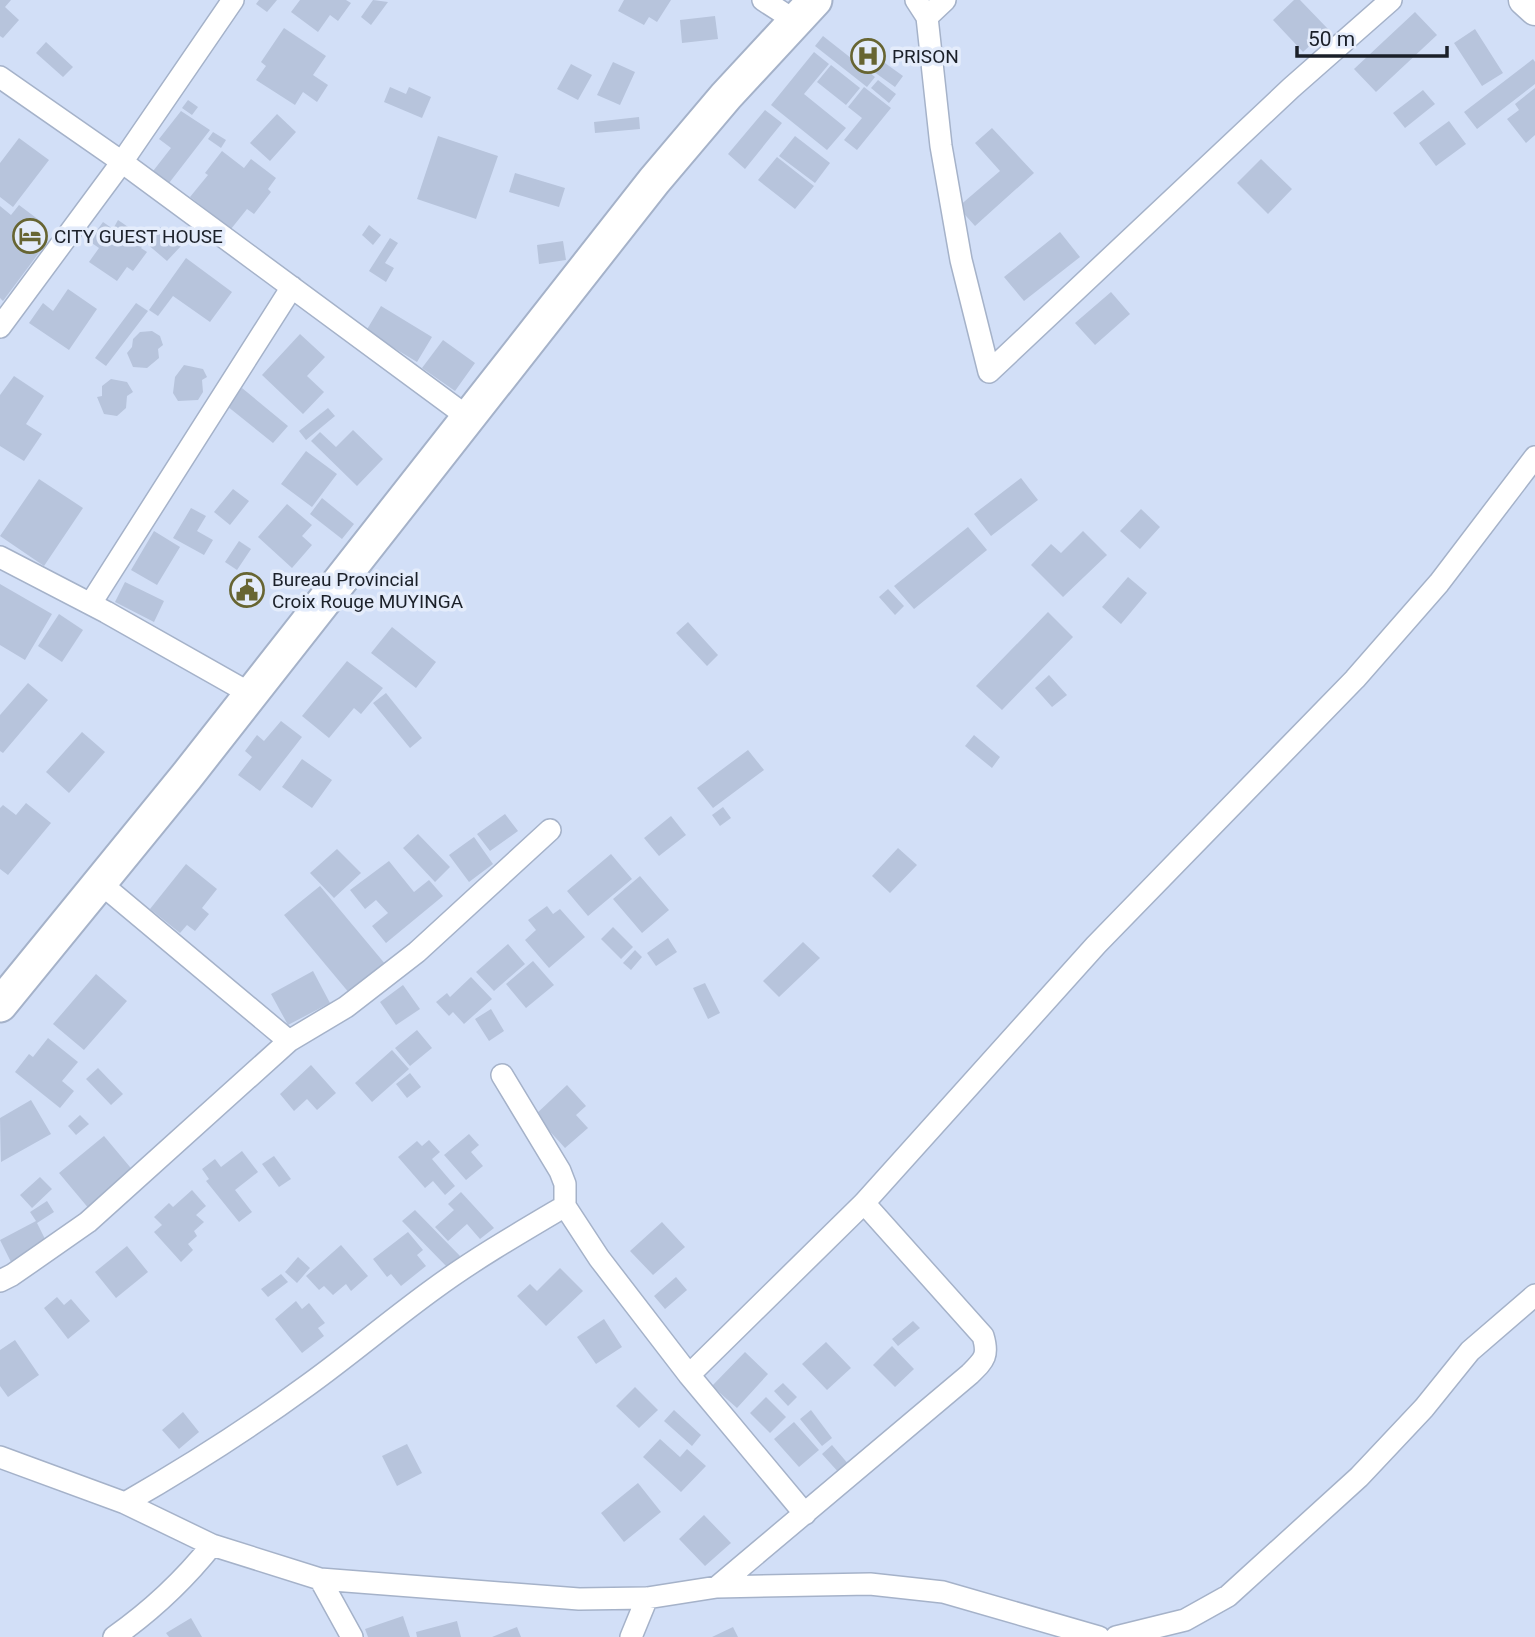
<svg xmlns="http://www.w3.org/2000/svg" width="1535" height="1637" viewBox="0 0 1535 1637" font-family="Roboto,sans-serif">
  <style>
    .building { fill: #b7c4dc }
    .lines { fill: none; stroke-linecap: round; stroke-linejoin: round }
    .street-casing { stroke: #a5b2c9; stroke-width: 24 }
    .secondary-casing { stroke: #a5b2c9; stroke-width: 33 }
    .primary-casing { stroke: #a5b2c9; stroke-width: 37 }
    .street { stroke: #fff; stroke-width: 21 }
    .secondary { stroke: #fff; stroke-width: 30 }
    .primary { stroke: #fff; stroke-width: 33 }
    .labels { text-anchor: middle; stroke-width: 7; stroke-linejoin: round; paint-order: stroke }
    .poi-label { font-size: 19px; fill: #1b2029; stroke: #e4ecfb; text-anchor: start }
  </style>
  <rect width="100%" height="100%" fill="#d2dff7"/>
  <path class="building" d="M0,0H11L5,7L19,20L3,38L0,36Z
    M259,0H277L267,12L256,4Z
    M300,0H346L351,3L338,21L330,15L318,32L291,12Z
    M373,0L388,2L371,25L361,17Z
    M624,0H671L657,22L649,17L644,25L618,11Z
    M1294,0H1300L1328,29L1303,52L1273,20Z
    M1415,12L1437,35L1376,92L1354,69Z
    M715,16L718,39L682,43L680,20Z
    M284,28L326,56L313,75L328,85L317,102L303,92L295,105L256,80L266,66L261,62Z
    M1475,29L1503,73L1482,86L1454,43Z
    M823,36L875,77L867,87L815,46Z
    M46,42L73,67L63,77L36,53Z
    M814,52L829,64L804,94L846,128L827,150L771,105Z
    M878,58L903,76L895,87L870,69Z
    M1533,59L1535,62V84L1477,129L1464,112Z
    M613,62L635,72L620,105L597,95Z
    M571,64L592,75L578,100L557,89Z
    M831,65L860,88L846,105L817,82Z
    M878,80L896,94L889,103L871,88Z
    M390,87L406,94L409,87L431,97L422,118L384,102Z
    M864,87L891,108L857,150L844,140L862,118L848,107Z
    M1535,88V135L1526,143L1507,119L1519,110L1515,104Z
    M1423,90L1435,104L1405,128L1393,113Z
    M188,100L198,107L192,115L182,108Z
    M765,110L782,123L745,169L728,154Z
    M181,111L210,130L166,187L150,175L171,148L159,139Z
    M277,114L296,132L270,161L250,143Z
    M639,117L640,129L595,133L594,122Z
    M1449,121L1466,144L1436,166L1419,143Z
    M992,128L1034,173L975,226L958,207L1000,171L975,143Z
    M213,132L226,140L221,148L208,139Z
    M438,136L498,156L476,219L417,199Z
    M795,136L830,163L815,183L779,156Z
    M19,138L49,160L13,207L0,197V163Z
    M222,151L244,168L251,159L276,178L268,189L271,192L254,214L247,209L231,229L190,197L208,175L205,173Z
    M777,157L814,186L795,209L758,180Z
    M1261,159L1292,189L1268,214L1237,183Z
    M515,173L565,188L559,207L509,192Z
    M19,205L43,223L35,232L47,242L3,301L0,298V206L11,215Z
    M118,220L147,240L141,248L147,252L133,271L127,267L117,281L89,262L99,248L89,241L103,222L113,229Z
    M369,225L381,235L373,245L362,235Z
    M160,227L181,246L167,261L146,243Z
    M1060,232L1080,257L1024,301L1004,277Z
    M390,238L398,243L385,263L394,268L386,282L369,271Z
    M563,241L566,260L539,264L537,245Z
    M186,258L232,292L210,322L173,296L158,316L149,310Z
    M68,289L97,309L69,350L29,323L43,303L53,311Z
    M1111,292L1130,314L1095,345L1075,323Z
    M136,303L148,311L106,366L95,358Z
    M381,306L432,337L417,362L366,331Z
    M152,331L160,336L163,345L158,349L159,358L147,368L133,367L127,353L132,347L133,339L140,332Z
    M300,334L325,357L307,376L324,392L303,414L262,375Z
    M443,340L475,363L455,391L422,368Z
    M184,365L203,369L207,377L202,380L203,392L198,400L178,401L173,393L175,377Z
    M14,376L44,396L26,424L42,434L24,461L0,446V395Z
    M111,379L127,382L133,392L127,396L126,408L117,416L104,414L97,397L102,396V386Z
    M242,388L288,426L273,443L227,406Z
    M328,408L335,416L306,440L299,431Z
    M353,430L383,459L357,486L311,441L320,432L336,447Z
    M306,451L337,474L312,507L281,484Z
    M1021,478L1038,500L991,536L974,514Z
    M39,479L83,508L44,566L0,536Z
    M233,489L249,501L230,525L214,512Z
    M322,498L354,524L342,539L310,514Z
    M287,504L312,525L302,536L312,545L292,568L258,537Z
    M191,508L206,516L197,531L213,540L204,555L173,538Z
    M1141,509L1160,527L1140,549L1120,531Z
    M968,527L987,550L914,609L894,586Z
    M154,531L180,547L157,585L131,570Z
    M1083,531L1107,555L1063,597L1031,565L1051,544L1061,553Z
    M239,541L251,549L237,570L225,562Z
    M1128,577L1147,593L1121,624L1102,607Z
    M125,582L164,601L154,622L115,602Z
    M0,584L52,614L25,660L0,645Z
    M888,589L904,606L895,615L879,597Z
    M1048,612L1073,637L1002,710L976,686Z
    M59,614L83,630L62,662L38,646Z
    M688,622L718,655L707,666L676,633Z
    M392,627L436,662L416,688L371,653Z
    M347,661L383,688L361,714L354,708L329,738L302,716Z
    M1049,675L1067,695L1052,707L1035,688Z
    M28,683L48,700L3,753L0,751V715Z
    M386,693L422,738L410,748L373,703Z
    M281,721L302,737L260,791L238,775L252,757L245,751L257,735L264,741Z
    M82,732L105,752L69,793L46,772Z
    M974,735L1000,757L992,768L965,746Z
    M748,750L764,770L713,808L697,788Z
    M302,759L332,780L312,808L282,787Z
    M26,803L51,823L8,875L0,869V808L3,805L16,815Z
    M723,807L731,818L720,826L712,815Z
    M505,814L518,831L490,851L477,834Z
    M671,816L686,835L659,856L644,838Z
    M418,834L450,867L435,882L403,848Z
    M474,837L493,864L469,882L449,855Z
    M898,848L917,865L890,893L872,876Z
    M337,849L361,873L334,898L310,873Z
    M611,854L632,879L588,916L567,891Z
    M389,861L414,892L429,880L443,896L386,943L372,926L388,913L376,900L365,909L350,890Z
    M186,864L217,889L202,908L209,914L195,931L187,925L180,933L150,909Z
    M640,876L669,910L642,933L613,899Z
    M320,886L386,965L350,994L284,915Z
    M547,906L553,914L560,909L585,937L549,968L525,940L536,930L528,920Z
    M613,927L633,947L621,959L601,939Z
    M668,938L677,952L656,966L647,953Z
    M803,942L820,958L779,997L763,981Z
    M508,944L525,964L494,991L476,972Z
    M635,950L642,957L631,970L623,963Z
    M533,961L554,985L526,1008L506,984Z
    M313,971L330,1003L288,1025L271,994Z
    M96,974L127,1001L84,1050L53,1024Z
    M471,977L492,999L464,1024L453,1012L449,1016L436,1002L447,993L450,997Z
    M705,983L720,1013L708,1019L693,988Z
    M403,985L420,1009L396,1025L380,1002Z
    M491,1009L504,1031L489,1041L475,1019Z
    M417,1030L432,1048L410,1066L395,1048Z
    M48,1038L78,1062L62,1081L74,1091L60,1108L15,1072L29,1054L33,1057Z
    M392,1050L409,1069L372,1102L355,1083Z
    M311,1065L336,1093L317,1110L307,1099L294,1111L280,1094Z
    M98,1068L123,1094L111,1105L86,1079Z
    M410,1073L421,1087L407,1098L396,1084Z
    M567,1085L586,1106L576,1115L588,1128L565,1148L535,1115Z
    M31,1100L51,1134L1,1162L0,1118Z
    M80,1115L89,1124L76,1135L68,1126Z
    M469,1134L479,1145L471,1152L483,1166L466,1180L444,1155Z
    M104,1136L135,1173L90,1210L59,1173Z
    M429,1140L440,1152L432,1159L455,1186L445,1195L433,1181L425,1188L398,1157L417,1141L422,1146Z
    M242,1151L258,1172L235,1190L252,1212L239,1222L206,1181L209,1179L202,1169L215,1159L221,1167Z
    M274,1156L291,1179L279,1187L262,1164Z
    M40,1177L52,1189L32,1208L20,1195Z
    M192,1190L206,1206L196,1215L204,1222L194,1231L197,1236L188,1244L193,1250L181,1262L154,1232L162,1225L154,1217L169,1203L173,1207Z
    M461,1192L494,1228L480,1239L467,1224L448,1241L435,1227L454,1210L448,1204Z
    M47,1201L54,1212L37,1223L47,1243L11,1262L0,1240L36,1221L30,1212Z
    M415,1210L460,1256L448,1268L402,1221Z
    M662,1222L685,1247L653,1275L630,1251Z
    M408,1232L423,1250L417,1255L426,1266L401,1286L391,1274L387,1277L373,1259Z
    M341,1245L368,1276L351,1291L346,1284L333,1295L324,1286L319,1290L306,1276Z
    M127,1246L148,1272L116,1298L95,1272Z
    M298,1257L310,1268L297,1283L285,1272Z
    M560,1268L583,1291L546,1326L517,1296L530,1284L537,1291Z
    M281,1274L288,1282L268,1297L261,1289Z
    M676,1277L687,1290L665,1309L654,1296Z
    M57,1297L64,1305L71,1299L90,1321L68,1339L44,1308Z
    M296,1301L302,1309L309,1303L325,1323L318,1328L324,1336L302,1353L275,1319Z
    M604,1319L622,1347L596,1364L577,1337Z
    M913,1321L920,1328L898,1346L892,1339Z
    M15,1340L39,1375L8,1397L0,1386V1350Z
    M826,1342L851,1368L827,1390L802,1364Z
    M892,1346L914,1369L895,1387L873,1365Z
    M745,1352L768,1374L737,1408L712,1386Z
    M783,1383L797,1397L788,1406L774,1391Z
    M635,1387L658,1410L639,1428L616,1406Z
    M766,1397L786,1417L770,1433L750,1413Z
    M674,1410L701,1435L692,1446L664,1421Z
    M811,1410L832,1438L822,1446L800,1419Z
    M183,1412L199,1432L179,1449L162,1430Z
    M794,1422L819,1450L799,1467L774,1439Z
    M660,1439L680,1457L687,1449L706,1466L681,1492L643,1457Z
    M407,1444L422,1473L397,1486L382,1456Z
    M832,1445L850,1466L840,1474L822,1454Z
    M638,1483L661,1512L624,1542L601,1513Z
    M704,1515L731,1543L705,1566L679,1539Z
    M403,1616L410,1637H368L365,1629Z
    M191,1618L202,1637H169L166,1633Z
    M457,1621L461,1637H417L416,1632Z
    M517,1627L521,1637H492Z
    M733,1627L738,1637H712Z"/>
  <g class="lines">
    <g class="street-casing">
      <path id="street" d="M763,0L794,20
        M916,0L927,17L941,146L961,260L989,372L1291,88L1391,0
        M927,17L945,0
        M0,77L122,162L469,418
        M0,327L122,162L233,0
        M0,557L106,612L251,694
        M91,603L292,287
        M99,882L289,1041
        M502,1075L560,1171L565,1184V1206L599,1258L689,1375L805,1514
        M0,1281L12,1275L88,1222L289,1041L346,1007L417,952L550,830
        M689,1375L864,1203L1096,945L1355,679L1439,583L1535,457
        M0,1457L125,1503L212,1545L320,1579L579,1599L647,1598L717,1587L870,1584L943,1592L1099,1637
        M125,1503C188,1467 249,1428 308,1385C351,1354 392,1319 435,1288C476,1258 521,1232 565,1206
        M320,1579L352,1637
        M717,1587L970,1374C984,1360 989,1356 983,1336L864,1203
        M114,1637C151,1611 184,1580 212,1545
        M631,1637L647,1598
        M1116,1637L1185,1620L1228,1596L1359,1477L1424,1408L1470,1351L1535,1295"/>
    </g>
    <g class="secondary-casing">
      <path id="secondary" d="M1524,0L1535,10"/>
    </g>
    <g class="primary-casing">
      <path id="primary" d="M0,1005L186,777L654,181L726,96L815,0"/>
    </g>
    <use href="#street" class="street"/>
    <use href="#secondary" class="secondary"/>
    <use href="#primary" class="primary"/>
  </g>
  <defs>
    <g id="hospital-ring" transform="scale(1.75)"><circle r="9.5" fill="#e4ecfb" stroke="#676532" stroke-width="1.5"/><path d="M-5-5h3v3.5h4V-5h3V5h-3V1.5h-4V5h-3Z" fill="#676532"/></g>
    <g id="hotel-ring" transform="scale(1.75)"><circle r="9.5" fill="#e4ecfb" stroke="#676532" stroke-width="1.5"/><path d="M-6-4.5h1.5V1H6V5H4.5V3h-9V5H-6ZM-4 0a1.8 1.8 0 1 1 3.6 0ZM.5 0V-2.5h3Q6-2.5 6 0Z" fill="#676532"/></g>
    <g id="civic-ring" transform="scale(1.75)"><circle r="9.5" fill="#e4ecfb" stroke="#676532" stroke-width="1.5"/><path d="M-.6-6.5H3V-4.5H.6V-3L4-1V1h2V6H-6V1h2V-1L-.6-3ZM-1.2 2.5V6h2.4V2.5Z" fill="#676532"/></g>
  </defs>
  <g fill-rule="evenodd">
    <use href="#hospital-ring" x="868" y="56"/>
    <use href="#hotel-ring" x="30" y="236"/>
    <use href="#civic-ring" x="247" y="590"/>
  </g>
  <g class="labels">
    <g class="poi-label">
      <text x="892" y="63">PRISON</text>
      <text x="54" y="243">CITY GUEST HOUSE</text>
      <text x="272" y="586">Bureau Provincial<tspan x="272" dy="22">Croix Rouge MUYINGA</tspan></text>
    </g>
  </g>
  <path d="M1297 46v10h150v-10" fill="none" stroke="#1b2029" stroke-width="3.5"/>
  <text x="1308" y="46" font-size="21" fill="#1b2029" stroke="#e4ecfb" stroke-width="5" paint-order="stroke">50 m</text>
</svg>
